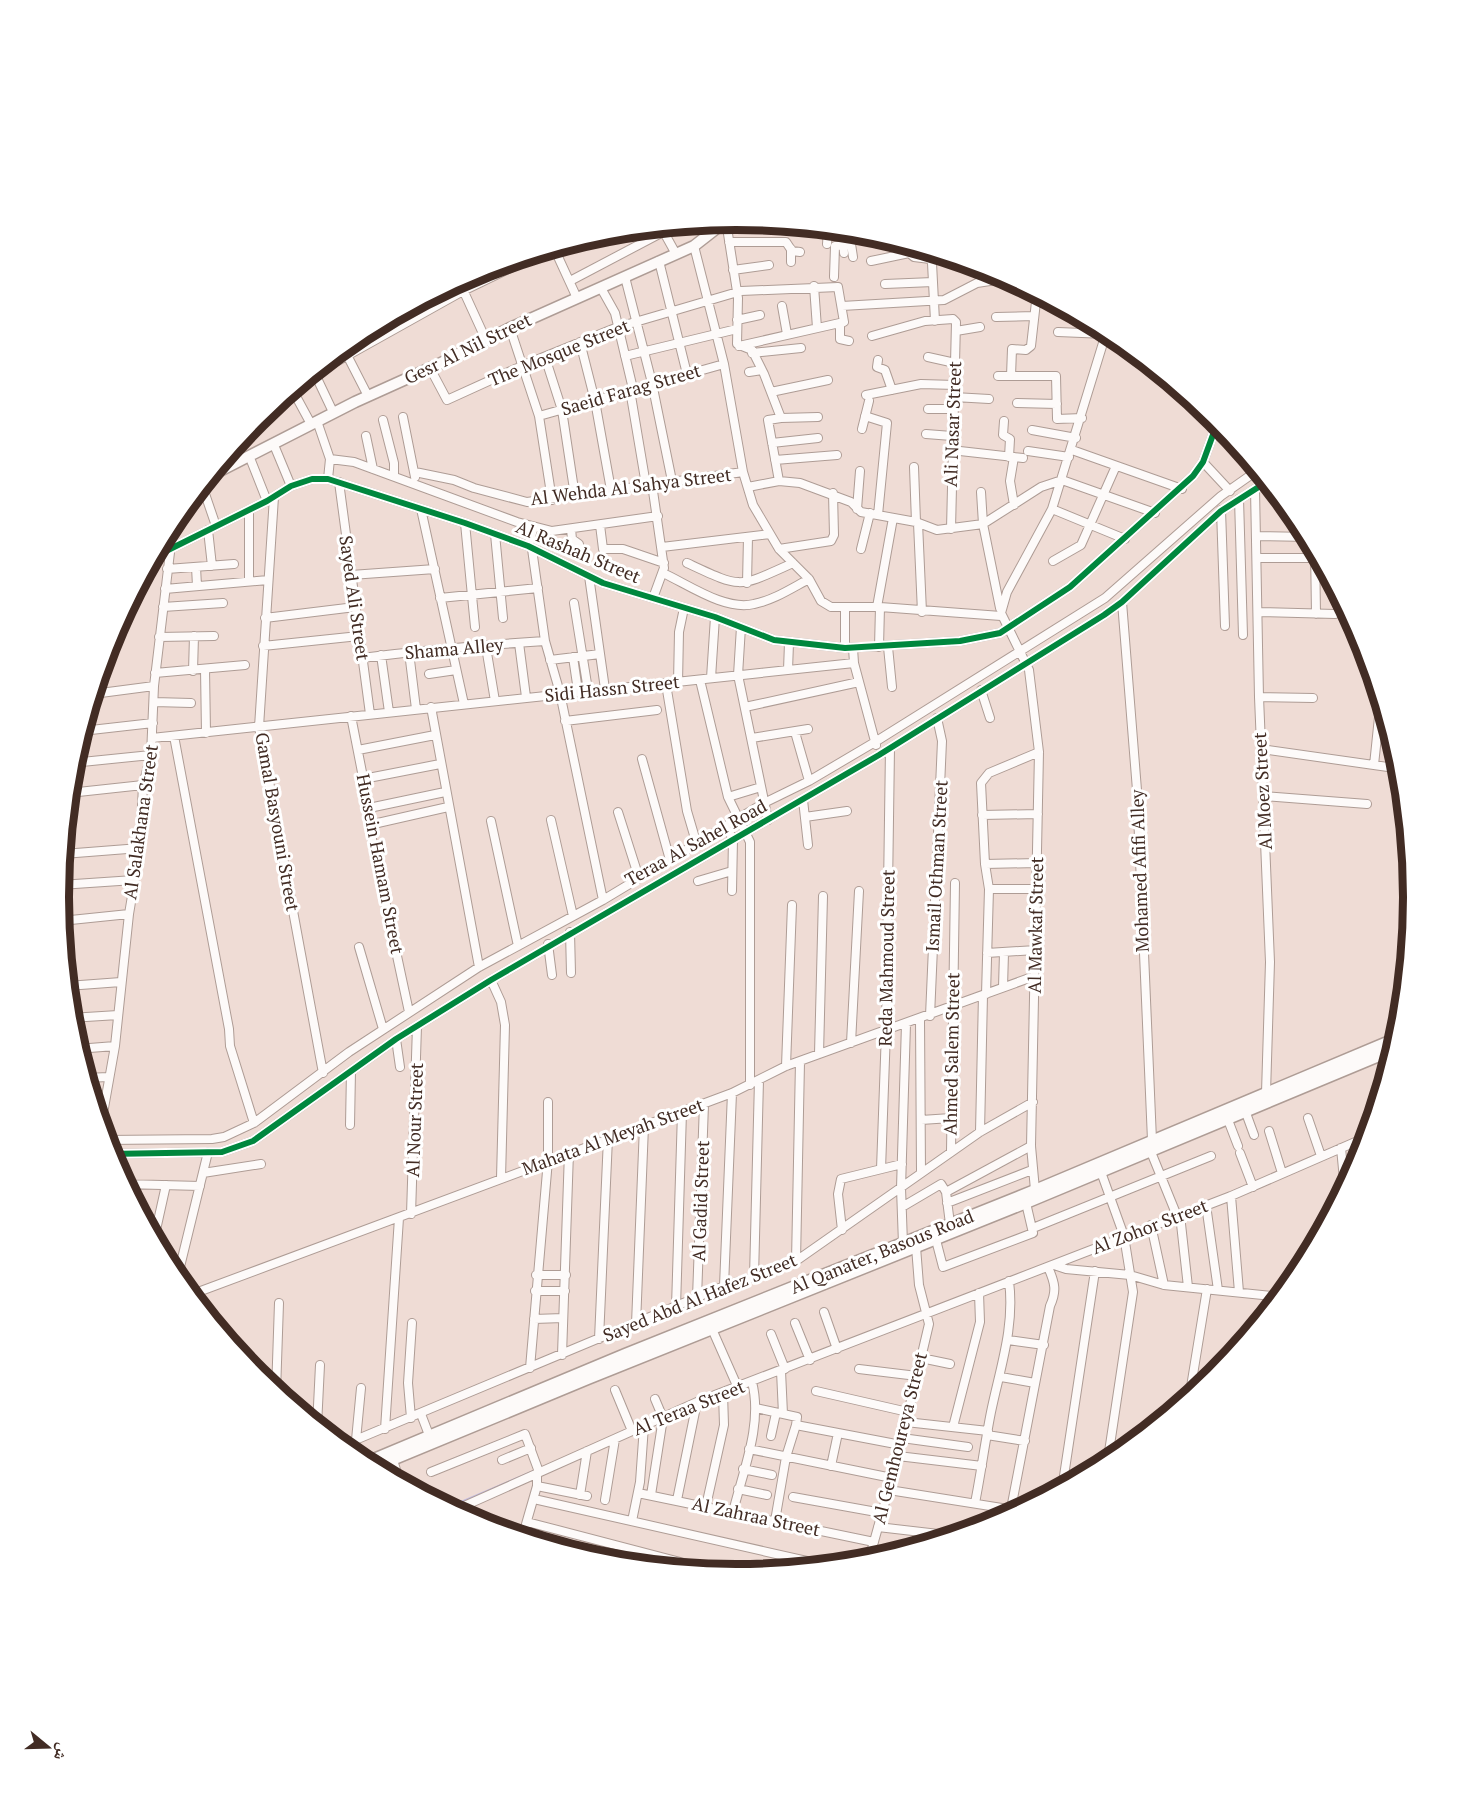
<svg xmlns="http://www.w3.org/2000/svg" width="1473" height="1795" viewBox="0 0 1473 1795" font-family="'PT Serif','Noto Naskh Arabic',serif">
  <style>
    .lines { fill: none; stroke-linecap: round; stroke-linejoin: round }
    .stream { stroke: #c1bbe0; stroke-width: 2 }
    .street-casing { stroke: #ae9c95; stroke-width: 10 }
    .secondary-casing { stroke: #ae9c95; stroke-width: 13 }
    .street { stroke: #fdfaf9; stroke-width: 8 }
    .secondary { stroke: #fdfaf9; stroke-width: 10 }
    .cycleway-casing { stroke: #fff; stroke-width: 10 }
    .cycleway { stroke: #00873e; stroke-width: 6 }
    .labels { text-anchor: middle; stroke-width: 6; stroke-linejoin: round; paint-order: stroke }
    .street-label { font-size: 18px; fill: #422c24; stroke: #fff }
    .rim { fill: none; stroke: #422c24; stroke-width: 8 }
  </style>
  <rect width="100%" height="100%" fill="#efdcd5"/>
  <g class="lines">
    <path class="stream" d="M447,1508L536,1470"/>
    <g class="street-casing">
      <path id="street" d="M726,221L738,298L737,344L752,350L764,374L781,418L818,417
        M661,227L676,254
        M842,230L844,253
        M849,231L853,257
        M870,233L871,242
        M729,242H786L792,251L800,252
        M827,244L828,229
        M878,244L902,243
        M694,246L724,364L743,472L753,505L779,549L809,579L821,601L831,607H880L1001,616
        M554,248L577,298
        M791,249V262
        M909,253L914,257L930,259L932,263L935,321
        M659,261L687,374
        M871,261L909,253
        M733,270L769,265
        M625,277L652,383L672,481
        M834,277L835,246L844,245
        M459,281L486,340
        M570,281L663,232
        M885,284L933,282
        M814,286L817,328
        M601,288L615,313L633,389
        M782,306L787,334
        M842,306L944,300L977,283L1009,278
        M996,317L1034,316
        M737,320L760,315
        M840,323V339L849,341
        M510,328L539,416L552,500
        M956,331L980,327
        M1058,332L1106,334
        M872,336L925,321L953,319L956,322L951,529
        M580,342L595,401L611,490
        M752,353L801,348
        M625,356L737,329
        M348,357L368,396
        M545,357L562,410L575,496
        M928,357L955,363
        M878,360L877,367L885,370L892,390
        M430,368L447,400L524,365L618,327L673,311L741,291L838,287L844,322L739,346
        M749,372L762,370
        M315,374L333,412
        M998,376H1056L1057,419L1082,418
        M1011,376L1012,349L1026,350L1031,346L1037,293
        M302,381L463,291L550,249
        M292,389L311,424
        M630,390L646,485
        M771,392L828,380
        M866,395L921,384L955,385
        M954,397L989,399
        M1017,403L1057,404
        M928,409H954
        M539,416L724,364
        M865,416L887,423L878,515
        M403,417L415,477
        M383,420L394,463V476
        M317,421L330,459L328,479
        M1004,421L1003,435L1010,439L1009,457
        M862,429L869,401
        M1032,430L1076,438
        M1214,433L1246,455
        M926,434L952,436
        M366,436L373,469
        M772,443L818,438
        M274,445L291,486
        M951,450L1023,458
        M1072,450L1182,489
        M1028,451L1069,457
        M1014,457L1010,481L1014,505
        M250,458L267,501
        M330,459L354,462L517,522L552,531L658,516
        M775,460L837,455
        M1203,462L1230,491
        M914,467L916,522
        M415,472L454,480L474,488L527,502L743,472
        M779,481L768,420L781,418
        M339,482L370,714
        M652,484L664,568L653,598
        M202,485L216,526
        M748,487L779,481L800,483L851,502L861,512L916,522L937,530L983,524L1041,487L1062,480L1155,513
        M1255,489L1259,697L1270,962L1266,1093
        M981,492L983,524L1000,608
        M274,497L259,727L323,1073
        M1239,499L1243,635
        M421,509L464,704
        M857,509L860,471
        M1052,509L1125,539
        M1221,510L1225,626
        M249,511V581
        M465,523L475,627
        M918,523L922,612
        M600,525L603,549H623L664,563
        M571,529L572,539L579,544L580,552
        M208,530L212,566
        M495,534L503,618
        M1257,536L1309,537
        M528,546L534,527
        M662,547L770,534
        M1315,548L1316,614
        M532,549L545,641L560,693L603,900
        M779,549L831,541L834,535L833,493
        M861,549L870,513
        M154,557L267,501L291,486L312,479H328L465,523L528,546L603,583L715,617L774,640L845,648L960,641L1000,633L1070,587L1193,476L1203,462L1218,421
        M1257,558H1315
        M1053,561L1081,545L1116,466
        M687,563C743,589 737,588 793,563
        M196,567L197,586
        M167,569L234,564
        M663,573C689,585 725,611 754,604C774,600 792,588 809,579
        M351,575L435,569
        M589,576L605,689
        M747,583L748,537
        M165,589L268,580
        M440,598L538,588
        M1122,602L1137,790L1152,1140
        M574,603L588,690
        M163,607L223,603
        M845,607V648
        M877,607L893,518
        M1259,612L1335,614
        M265,618L355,607
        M741,627L738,675L768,820
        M159,637L214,636
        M519,643L526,697
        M263,646L359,636
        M486,647L495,701
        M879,647L880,607
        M888,647L892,687
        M853,648L854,663L876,745
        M409,652L416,709
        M381,655L389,712
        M573,657L578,691
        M362,658C423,650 484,645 545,641
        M550,660L600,654
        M205,669L206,733
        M788,670L789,643
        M193,671L194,636
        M155,673L245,665
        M429,674L456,670
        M711,678L715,617
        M700,680L728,797L750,842V1085
        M678,683L679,632L684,608
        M666,684L687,811L697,845
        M981,690L990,718
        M93,694L154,686
        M1259,697L1313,698
        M154,702L191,703
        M431,707L479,967
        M745,707L859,682
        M351,716L369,808V825L409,1012
        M565,721L657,710
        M82,731L153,723
        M795,732L809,781
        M174,736L229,1029L230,1046L254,1123
        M152,738L854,663
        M752,738L808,729
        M1261,749L1402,769
        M358,750L435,735
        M642,759L670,860
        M72,763L151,755
        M1374,765L1381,698
        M363,779L440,764
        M69,793L143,785
        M1264,796L1367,804
        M728,797L761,787
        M803,800L808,845
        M369,808L445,792
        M618,812L639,878
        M982,815L1038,814
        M805,817L847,811
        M551,820L573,916
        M491,821L518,946
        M369,825L448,807
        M726,827L733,839L732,891
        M63,854L140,848
        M985,864L1037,863
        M698,881L732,871
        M60,885L134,880
        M989,889H1037
        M61,921L129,914
        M570,932L571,973
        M548,944L552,975
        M359,947L383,1029
        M987,953L1036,950
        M491,980L501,1002L505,1025L501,1178
        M67,986L121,982
        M1003,987L1004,953
        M986,994L989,889L985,864L981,783L989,773L1039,752
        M930,1016L942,741L937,718
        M70,1018L118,1015
        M920,1019L921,1173
        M396,1039L400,1067
        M851,1043L859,891
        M77,1049L115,1046
        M819,1054L823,896
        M786,1066L792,905
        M86,1078L108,1077
        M1246,1113L1254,1135
        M1308,1118L1321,1156
        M921,1120L951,1118
        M1228,1120L1238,1146
        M101,1125L115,1046L129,914L140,848L143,785L151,755L154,686L174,519
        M350,1125L351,1071
        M1269,1131L1282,1173
        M980,1132L983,995
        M1364,1138L1365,1149
        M105,1140L212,1139L224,1137L254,1123L349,1052L479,967L603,900L764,803L809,781L875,742L1105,598L1221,496L1258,470
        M1341,1148L1345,1190
        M951,1152L955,883
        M1151,1152L1177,1216
        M1240,1153L1253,1187
        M109,1154L222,1152L253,1141L396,1039L491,980L879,755L1104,615L1122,602L1221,511L1268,481
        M881,1169L886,1031L890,748
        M1101,1172L1124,1236L1133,1292L1107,1465
        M203,1173L261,1164
        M124,1184L200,1186
        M1035,1190L1031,1146L1039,752L1029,670L1001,613L1007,592L1052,509L1107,330
        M946,1192L1031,1146
        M1231,1196L1239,1292
        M132,1197L134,1184
        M947,1203L1032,1170
        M1206,1205L1218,1290
        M902,1207L941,1184L946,1192L950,1224
        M411,1214L417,1026
        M1180,1215L1188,1287
        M1151,1225L1164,1285
        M1033,1228L1211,1156
        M842,1230L838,1194L841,1179L902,1164
        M154,1239L166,1185
        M936,1240L943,1267L1033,1233L1026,1203
        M903,1244L901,1188L906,1024
        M796,1261L800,1062
        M1054,1265L1066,1269L1130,1275L1164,1285L1282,1297
        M536,1275H566
        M754,1277L759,1080
        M177,1279L208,1152
        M724,1286L732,1093
        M535,1291H565
        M190,1295L732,1093L786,1066L1035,976
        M697,1298L704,1104
        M676,1307L682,1112
        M1272,1309L1274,1296
        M824,1312L837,1349
        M534,1319L563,1318
        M795,1323L810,1360
        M636,1324L644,1126
        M712,1329L738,1388
        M771,1334L785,1369
        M599,1339L608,1138
        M1008,1340L1044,1345
        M562,1355L569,1152
        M921,1358L950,1364
        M530,1368L548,1160V1102
        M859,1369L917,1376
        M781,1371L783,1414
        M1001,1377L1035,1383
        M615,1390L632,1431
        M816,1391L908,1412
        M276,1392L279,1303
        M1189,1399L1207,1289
        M756,1408L797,1417L796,1425L901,1445
        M421,1414L429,1435
        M411,1418L408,1383L412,1323
        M906,1422L988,1431
        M317,1426L320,1365
        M953,1427L980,1322L979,1293
        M385,1429L399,1218
        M987,1435L1025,1441
        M771,1436L776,1413
        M902,1438L968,1447
        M356,1440L361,1388
        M341,1446L724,1286L776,1270L796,1261L980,1132L1033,1102
        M749,1449L892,1478
        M898,1456L982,1466
        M393,1460L400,1483
        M502,1460L531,1448
        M831,1466L838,1433
        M743,1469L772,1475
        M431,1472L525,1434L539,1472
        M537,1486L587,1496
        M738,1489L767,1495
        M1062,1489L1095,1271
        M889,1490L1021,1511
        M638,1493L874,1542
        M580,1495L587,1451
        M651,1495L663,1418L655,1399
        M793,1497L882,1513
        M534,1499L829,1566
        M605,1500L615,1439
        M677,1500L697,1402
        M975,1503C981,1473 985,1442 991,1412C1000,1368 1015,1327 1009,1281
        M706,1506L724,1425L723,1393
        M1011,1509L1050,1306C1057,1291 1055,1283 1048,1267
        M453,1511L697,1402L1231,1196L1369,1136
        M733,1512C743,1471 763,1424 752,1382
        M632,1521L640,1482L644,1426
        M775,1521L786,1457L796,1425
        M527,1522L730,1575
        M878,1527L956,1536
        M522,1538L537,1486V1474
        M869,1558L879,1559
        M868,1563L898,1456L929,1324L919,1285L916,1247"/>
    </g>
    <g class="secondary-casing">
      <path id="secondary" d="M208,477L355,402L437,365L510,328L694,246L726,221
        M364,1463L625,1354L1035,1190L1399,1037
        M373,1468L588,1379L1026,1203L1396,1049"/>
    </g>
    <use href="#street" class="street"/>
    <use href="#secondary" class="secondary"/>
    <g class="cycleway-casing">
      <path id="cycleway" d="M154,557L267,501L291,486L312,479H328L465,523L528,546L603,583L715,617L774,640L845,648L960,641L1000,633L1070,587L1193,476L1203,462L1218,421
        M109,1154L222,1152L253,1141L396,1039L491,980L879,755L1104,615L1122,602L1221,511L1268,481"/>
    </g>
    <use href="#cycleway" class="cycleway"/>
  </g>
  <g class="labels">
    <g class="street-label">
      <text transform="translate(468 349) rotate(-26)" y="6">Gesr Al Nil Street</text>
      <text transform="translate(559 353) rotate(-22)" y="6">The Mosque Street</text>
      <text transform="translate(631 390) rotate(-16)" y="6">Saeid Farag Street</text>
      <text transform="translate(953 424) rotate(-88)" y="6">Ali Nasar Street</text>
      <text transform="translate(631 487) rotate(-7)" y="6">Al Wehda Al Sahya Street</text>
      <text transform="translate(578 552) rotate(23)" y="6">Al Rashah Street</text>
      <text transform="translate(354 598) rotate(82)" y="6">Sayed Ali Street</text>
      <text transform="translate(454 649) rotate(-5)" y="6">Shama Alley</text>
      <text transform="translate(612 689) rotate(-6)" y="6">Sidi Hassn Street</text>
      <text transform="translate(1263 791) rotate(-93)" y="6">Al Moez Street</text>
      <text transform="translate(141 822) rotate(-82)" y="6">Al Salakhana Street</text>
      <text transform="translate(277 822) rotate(80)" y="6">Gamal Basyouni Street</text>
      <text transform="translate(696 843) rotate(-29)" y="6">Teraa Al Sahel Road</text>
      <text transform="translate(380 864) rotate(79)" y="6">Hussein Hamam Street</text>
      <text transform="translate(937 866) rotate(-87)" y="6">Ismail Othman Street</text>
      <text transform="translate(1140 871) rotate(-92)" y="6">Mohamed Afifi Alley</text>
      <text transform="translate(1036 925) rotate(-89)" y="6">Al Mawkaf Street</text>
      <text transform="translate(887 958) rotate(-89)" y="6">Reda Mahmoud Street</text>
      <text transform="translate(952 1054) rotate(-89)" y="6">Ahmed Salem Street</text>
      <text transform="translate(415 1120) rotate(-88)" y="6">Al Nour Street</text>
      <text transform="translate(613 1137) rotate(-20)" y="6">Mahata Al Meyah Street</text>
      <text transform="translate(701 1201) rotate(-88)" y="6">Al Gadid Street</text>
      <text transform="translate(1150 1227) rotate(-21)" y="6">Al Zohor Street</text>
      <text transform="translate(882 1252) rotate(-22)" y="6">Al Qanater, Basous Road</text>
      <text transform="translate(700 1298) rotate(-22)" y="6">Sayed Abd Al Hafez Street</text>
      <text transform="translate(689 1408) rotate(-22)" y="6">Al Teraa Street</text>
      <text transform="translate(900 1438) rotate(-76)" y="6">Al Gemhoureya Street</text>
      <text transform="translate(756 1517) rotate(12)" y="6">Al Zahraa Street</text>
    </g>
  </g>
  <path d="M0 0H1473V1795H0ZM69 897a667 667 0 1 1 1334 0a667 667 0 1 1-1334 0Z" fill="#fff" fill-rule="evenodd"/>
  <path class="rim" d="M69 897a667 667 0 1 1 1334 0a667 667 0 1 1-1334 0Z"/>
  <g transform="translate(48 1747) rotate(109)" stroke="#ffffff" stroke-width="4.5" paint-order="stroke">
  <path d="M0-4.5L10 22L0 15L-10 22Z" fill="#422c24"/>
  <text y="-9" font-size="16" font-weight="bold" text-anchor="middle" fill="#422c24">ش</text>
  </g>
</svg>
